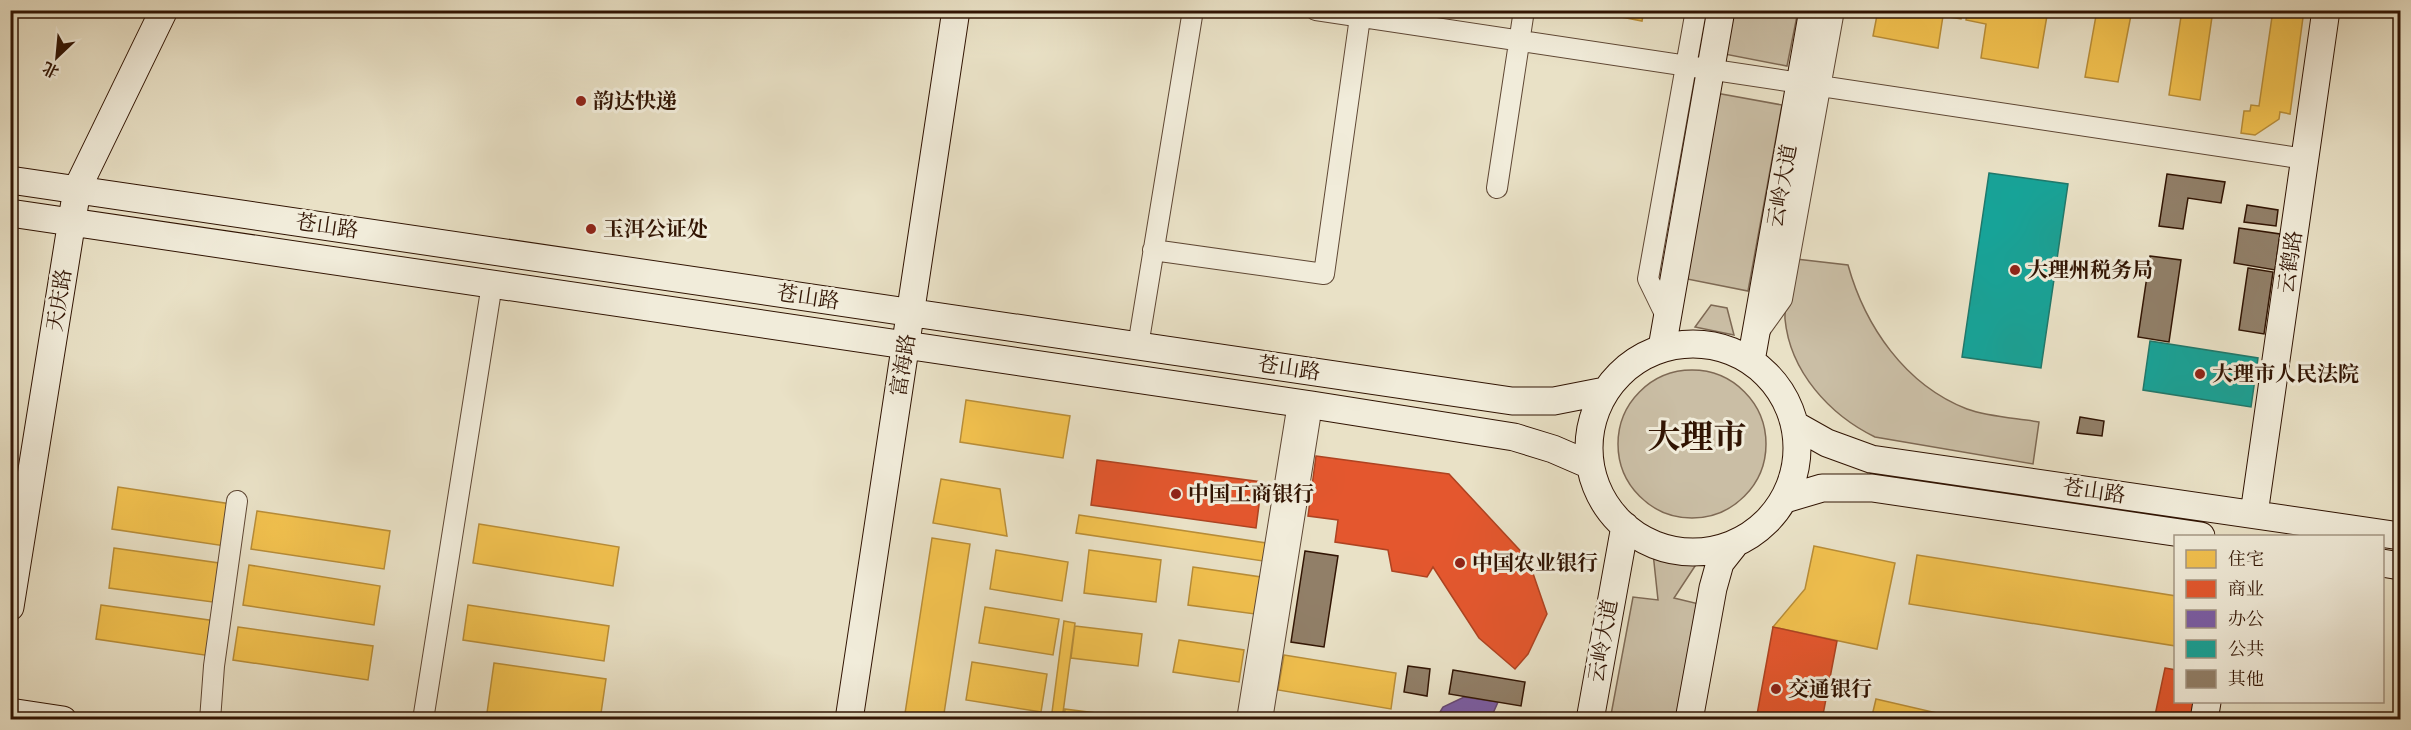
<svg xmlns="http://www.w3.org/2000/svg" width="2411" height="730" viewBox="0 0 2411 730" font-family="'Gentium Book Plus','Noto Serif SC',serif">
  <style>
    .green { fill: #cabea5; stroke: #7e6954; stroke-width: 1.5 }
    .homes { fill: #f2c14e; stroke: #b88d38; stroke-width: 1.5 }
    .shops { fill: #e4572e; stroke: #ae4321; stroke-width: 1.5 }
    .offices { fill: #7b5ea7; stroke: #654876; stroke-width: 1.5 }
    .public { fill: #17a398; stroke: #1f786b; stroke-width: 1.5 }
    .building { fill: #917f68; stroke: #311403; stroke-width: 1.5 }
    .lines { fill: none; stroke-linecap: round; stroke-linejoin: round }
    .street-casing { stroke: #5f4734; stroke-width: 22 }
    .secondary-casing { stroke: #311403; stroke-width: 29 }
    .street { stroke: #f1ecda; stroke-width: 20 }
    .secondary { stroke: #f1ecda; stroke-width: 27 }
    .poi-dot { fill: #8f2418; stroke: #f1ecda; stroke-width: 2 }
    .labels { text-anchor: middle; stroke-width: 6; stroke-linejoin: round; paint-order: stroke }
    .poi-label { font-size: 21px; font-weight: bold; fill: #311403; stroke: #f1ecda; text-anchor: start }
    .street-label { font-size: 21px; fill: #311403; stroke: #f1ecda }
    .town-label { font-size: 33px; font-weight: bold; fill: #311403; stroke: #f1ecda }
  </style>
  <rect width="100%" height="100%" fill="#e9e1c6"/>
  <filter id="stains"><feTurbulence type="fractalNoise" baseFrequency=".00333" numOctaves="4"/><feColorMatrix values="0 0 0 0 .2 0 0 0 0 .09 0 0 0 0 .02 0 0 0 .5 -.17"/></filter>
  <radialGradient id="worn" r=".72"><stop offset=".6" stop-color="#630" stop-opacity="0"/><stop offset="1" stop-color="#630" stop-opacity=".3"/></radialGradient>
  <path class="green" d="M1721,11H1798L1787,66L1714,52Z
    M1716,93L1782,105L1748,291L1682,278Z
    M1796,259L1848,265C1865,326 1905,385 1967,409C1989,417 2016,418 2039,422L2033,464L1875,437C1830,415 1790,372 1785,319C1784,303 1793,276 1796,259Z
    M1711,305L1727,308L1734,335L1695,327Z
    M1618 444a74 74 0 1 1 148 0a74 74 0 1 1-148 0Z
    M1653,553L1699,560L1674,598L1699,604L1680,719L1610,720L1633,597L1658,600Z"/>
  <path class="homes" d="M1586,10H1644L1642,21Z
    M1878,10H1962L1961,19L1943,16L1938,48L1873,36Z
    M1968,10H2048L2038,68L1981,58L1986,24L1966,20Z
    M2097,10H2132L2118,82L2085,77Z
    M2182,10H2213L2200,100L2169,95Z
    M2273,10H2304L2290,114L2280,112L2279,119L2255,135L2241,133L2244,111H2250L2251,105L2259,106Z
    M966,400L1070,416L1063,458L960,442Z
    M941,479L1000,489L1007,536L933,523Z
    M118,487L231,504L225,546L112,529Z
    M257,511L390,531L384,569L251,549Z
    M1079,515L1266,543L1263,561L1076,533Z
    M479,524L619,547L613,586L473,563Z
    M932,538L970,544L943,720H904Z
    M1814,546L1895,563L1877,649L1773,627L1805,589Z
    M114,548L226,564L220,603L109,588Z
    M996,550L1068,562L1062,601L990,589Z
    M1089,550L1161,560L1156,602L1084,593Z
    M1917,555L2176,596V646L1909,604Z
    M249,565L380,586L374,625L243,605Z
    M1193,567L1261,577L1255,614L1188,605Z
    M101,605L216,621L211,656L96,639Z
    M468,605L609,626L604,661L463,640Z
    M985,607L1059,619L1053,655L979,643Z
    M1064,621L1075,623L1062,720H1051Z
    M1075,626L1142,634L1138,666L1071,658Z
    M238,627L373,646L368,680L233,660Z
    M1179,640L1244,650L1239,682L1173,672Z
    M1284,655L1396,673L1391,709L1278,690Z
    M972,662L1047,674L1041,712L966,700Z
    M494,663L606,679L600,720H486Z
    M1876,699L1950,716L1949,720H1871Z
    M1065,709L1127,717V720H1064Z"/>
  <path class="shops" d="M1316,456L1449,474L1528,559L1547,614L1528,654L1515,669L1479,638L1433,567L1427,577L1392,571L1388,550L1335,542L1338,520L1308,516Z
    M1097,460L1262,482L1256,528L1091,505Z
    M1773,627L1837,641L1822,720H1756Z
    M2165,668L2176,670V702H2194L2190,720H2154Z"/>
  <path class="offices" d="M1464,697L1498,702L1490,720H1435L1443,707Z"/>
  <path class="public" d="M1989,173L2068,184L2041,368L1962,357Z
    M2150,341L2258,358L2251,407L2143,390Z"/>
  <path class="building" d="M2167,174L2225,182L2221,203L2188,198L2183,229L2159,226Z
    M2247,205L2278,210L2276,226L2244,222Z
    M2239,228L2280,234L2275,270L2234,263Z
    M2150,256L2181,260L2169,342L2138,337Z
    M2248,268L2273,272L2264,334L2239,330Z
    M2080,417L2104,421L2102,436L2077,433Z
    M1305,551L1338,556L1324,647L1291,642Z
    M1408,666L1430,669L1427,696L1404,692Z
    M1453,670L1525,682L1521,706L1449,694Z"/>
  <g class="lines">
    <g class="street-casing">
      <path id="street" d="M1316,10L2305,159
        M1497,188L1524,10
        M1153,250L1324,274L1361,10
        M1667,318L1648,279L1696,10
        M1759,331L1782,299L1834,10
        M1138,346L1193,10
        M210,720L214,666L237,501
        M423,720L492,284
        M1247,720L1298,403
        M1262,720L1312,405"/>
    </g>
    <g class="secondary-casing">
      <path id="secondary" d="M10,180L1512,401H1554L1605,391
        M10,213L1312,405L1514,437L1553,449L1590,465
        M1589 448a104 104 0 1 1 208 0a104 104 0 1 1-208 0Z
        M1662,348L1721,10
        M1751,361L1813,10
        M1795,425L1827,443L1871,459L2400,536
        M1785,499L1822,488H1872L2201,536
        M2254,514L2326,10
        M2382,563L2400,566
        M10,607L77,189L164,10
        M10,712L63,720
        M849,720L956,10
        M1590,720L1625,526
        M1689,720L1713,588L1720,563L1735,544
        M2204,720L2207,702"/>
    </g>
    <use href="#street" class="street"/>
    <use href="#secondary" class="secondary"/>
  </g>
  <g class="poi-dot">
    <circle cx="581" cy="101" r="6"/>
    <circle cx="591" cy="229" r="6"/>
    <circle cx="2015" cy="270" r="6"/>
    <circle cx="2200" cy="374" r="6"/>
    <circle cx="1176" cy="494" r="6"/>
    <circle cx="1460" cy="563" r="6"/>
    <circle cx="1776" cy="689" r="6"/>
  </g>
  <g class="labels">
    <g class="poi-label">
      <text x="593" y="108">韵达快递</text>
      <text x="603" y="236">玉洱公证处</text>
      <text x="2027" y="277">大理州税务局</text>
      <text x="2212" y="381">大理市人民法院</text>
      <text x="1188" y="501">中国工商银行</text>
      <text x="1472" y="570">中国农业银行</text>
      <text x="1788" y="696">交通银行</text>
    </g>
    <g class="street-label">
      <text transform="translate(1782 186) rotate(-80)" y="7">云岭大道</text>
      <text transform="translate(327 226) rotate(8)" y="7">苍山路</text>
      <text transform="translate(2290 262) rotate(-82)" y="7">云鹤路</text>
      <text transform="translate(808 297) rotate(8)" y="7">苍山路</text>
      <text transform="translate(59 300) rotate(-81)" y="7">天庆路</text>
      <text transform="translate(903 365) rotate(-81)" y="7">富海路</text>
      <text transform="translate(1289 368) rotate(8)" y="7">苍山路</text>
      <text transform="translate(2094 491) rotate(8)" y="7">苍山路</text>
      <text transform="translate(1603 641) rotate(-80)" y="7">云岭大道</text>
    </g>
    <g class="town-label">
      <text x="1697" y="448">大理市</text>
    </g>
  </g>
  <rect width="2411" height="730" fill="none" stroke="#e9e1c6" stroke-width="36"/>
  <rect x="12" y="12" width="2387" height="706" fill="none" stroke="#311403" stroke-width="3"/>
  <rect x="18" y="18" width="2375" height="694" fill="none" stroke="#311403" stroke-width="1.5"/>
  <rect x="2174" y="535" width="210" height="168" fill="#f1ecda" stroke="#a49684" stroke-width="1.5"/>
  <rect x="2186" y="550" width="30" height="18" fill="#f2c14e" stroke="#a49684" stroke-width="1.5"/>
  <text x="2228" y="565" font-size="18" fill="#311403">住宅</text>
  <rect x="2186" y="580" width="30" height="18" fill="#e4572e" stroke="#a49684" stroke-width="1.5"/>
  <text x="2228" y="595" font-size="18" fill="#311403">商业</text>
  <rect x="2186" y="610" width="30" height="18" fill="#7b5ea7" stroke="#a49684" stroke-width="1.5"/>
  <text x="2228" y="625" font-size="18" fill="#311403">办公</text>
  <rect x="2186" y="640" width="30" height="18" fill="#17a398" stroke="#a49684" stroke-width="1.5"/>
  <text x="2228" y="655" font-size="18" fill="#311403">公共</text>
  <rect x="2186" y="670" width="30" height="18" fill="#917f68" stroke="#a49684" stroke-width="1.5"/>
  <text x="2228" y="685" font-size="18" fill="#311403">其他</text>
  <g transform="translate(57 57) rotate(206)" stroke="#f1ecda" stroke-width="4.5" paint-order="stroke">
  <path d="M0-4.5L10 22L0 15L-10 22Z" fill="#311403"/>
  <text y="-9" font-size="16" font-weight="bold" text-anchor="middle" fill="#311403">北</text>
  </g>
  <rect width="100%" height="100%" filter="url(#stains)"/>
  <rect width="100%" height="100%" fill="url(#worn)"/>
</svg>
